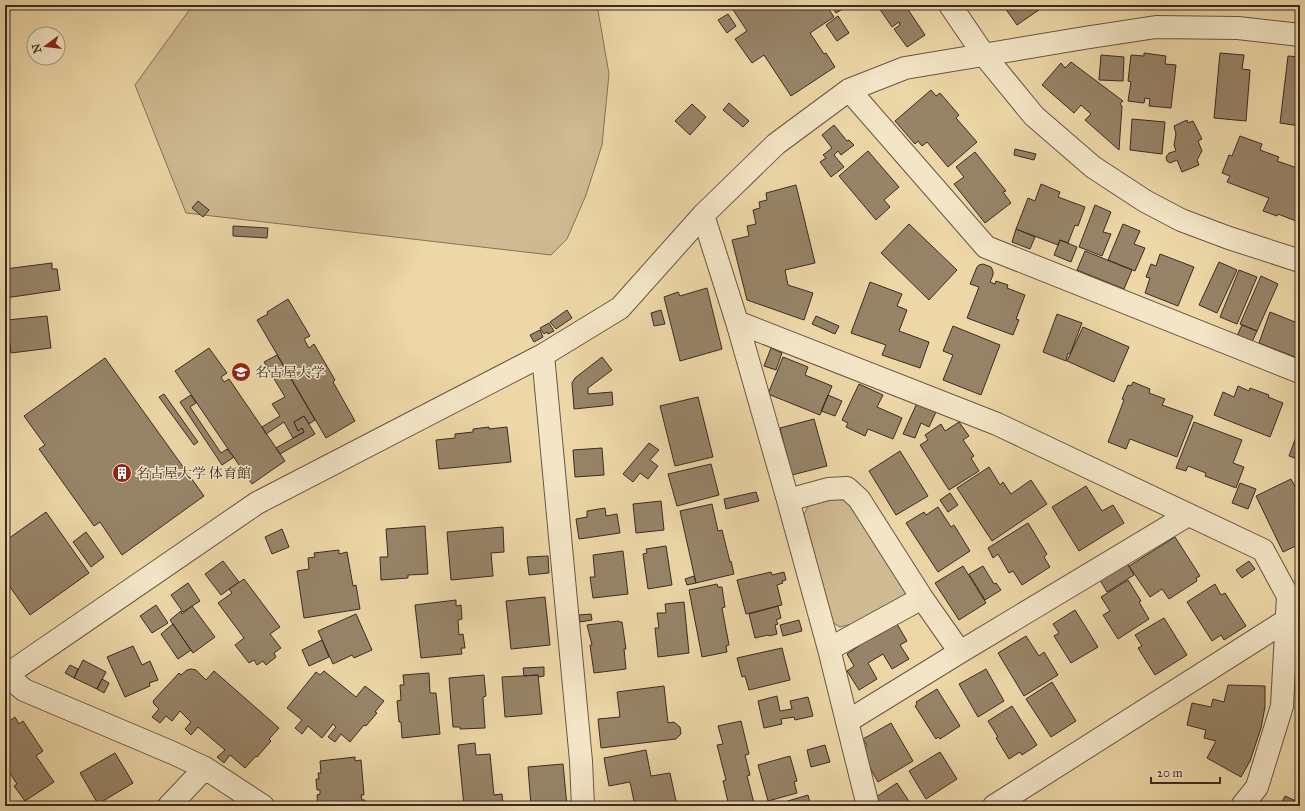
<svg xmlns="http://www.w3.org/2000/svg" width="1305" height="811" viewBox="0 0 1305 811" font-family="'IM FELL Great Primer','Noto Serif JP',serif">
  <style>
    .green { fill: #cfba91; stroke: #84725a }
    .building { fill: #978468; stroke: #3a2b23 }
    .lines { fill: none; stroke-linecap: round; stroke-linejoin: round }
    .minor-casing { stroke: #675644; stroke-width: 24 }
    .minor { stroke: #f3e5c6; stroke-width: 22 }
    .labels { text-anchor: middle; stroke-width: 3; stroke-linejoin: round; paint-order: stroke }
    .poi-label { font-size: 14px; fill: #3a2b23; stroke: #f3e5c6; text-anchor: start }
  </style>
  <rect width="100%" height="100%" fill="#edd7a7"/>
  <filter id="stains"><feTurbulence type="fractalNoise" baseFrequency=".005" numOctaves="4"/><feColorMatrix values="0 0 0 0 .2 0 0 0 0 .09 0 0 0 0 .02 0 0 0 .5 -.17"/></filter>
  <radialGradient id="worn" r=".72"><stop offset=".6" stop-color="#630" stop-opacity="0"/><stop offset="1" stop-color="#630" stop-opacity=".3"/></radialGradient>
  <path class="green" d="M193,5H597L609,74L602,145L586,195L567,239L551,255L186,213L135,85Z
    M838,497L848,501L912,594L852,624L840,627L832,622L804,514L809,505Z"/>
  <path class="building" d="M730,5H826L834,17L810,33L824,54L826,53L835,67L791,96L764,55L752,63L735,39L747,31Z
    M831,5H849L836,13Z
    M877,5H905L925,35L907,47L894,29L900,25L899,22L892,27Z
    M1003,5H1046L1017,25Z
    M728,14L736,26L727,33L718,20Z
    M838,16L849,33L837,41L826,25Z
    M1144,53L1166,56L1165,64L1176,65L1171,108L1149,106L1150,99L1145,98L1144,103L1128,101L1131,82L1128,81L1131,55L1144,56Z
    M1220,53L1244,55L1242,69L1250,70L1246,121L1214,118Z
    M1101,55L1124,57L1123,81L1099,80Z
    M1288,56L1300,57V126L1280,123Z
    M1071,62L1123,101L1120,104L1122,106L1119,150L1085,120L1091,114L1081,105L1074,113L1042,85L1061,63L1065,68Z
    M931,90L936,96L940,93L959,115L956,118L977,142L948,167L927,142L922,146L918,141L915,144L895,121Z
    M729,103L749,121L743,127L723,110Z
    M692,104L706,117L690,135L675,121Z
    M1132,119L1165,122L1162,154L1130,150Z
    M1187,120L1188,123L1193,121L1202,139L1198,141L1202,151L1197,160L1199,165L1182,172L1177,160L1170,163L1167,161L1166,157L1169,153L1176,151L1174,145L1176,134L1174,126Z
    M834,125L847,141L849,140L854,145L841,155L838,151L834,155L844,167L831,177L820,162L826,158L823,155L832,148L822,135Z
    M1240,136L1262,144L1260,150L1279,157L1277,161L1300,169V219L1297,218L1296,221L1278,214L1277,216L1263,211L1269,198L1227,182L1230,176L1222,173L1229,155L1232,156Z
    M1015,149L1036,154L1034,160L1014,155Z
    M868,151L899,187L884,200L890,207L876,220L839,176Z
    M975,152L1006,191L1003,192L1011,203L985,223L954,184L964,177L956,167Z
    M1041,184L1060,192L1058,197L1085,207L1078,226L1075,225L1068,243L1060,240L1058,245L1016,229L1028,198L1035,201Z
    M796,185L815,263L785,270L788,285L813,293L804,320L747,300L732,240L749,236L747,226L756,224L753,210L760,208L759,202L767,200L766,193Z
    M198,201L209,210L203,217L192,208Z
    M1095,205L1111,212L1103,232L1111,234L1102,256L1079,247Z
    M909,224L957,270L929,300L881,253Z
    M1123,224L1140,231L1134,244L1145,248L1135,271L1108,260Z
    M233,226L268,228L267,238L233,236Z
    M1016,229L1035,237L1030,249L1012,242Z
    M1060,240L1077,247L1071,262L1054,255Z
    M1085,251L1132,270L1124,289L1077,270Z
    M1160,254L1194,267L1178,306L1145,293L1150,278L1146,277L1151,264L1156,266Z
    M1219,262L1237,270L1217,313L1199,305Z
    M52,263V269H57L60,290L5,298V269Z
    M983,264L991,267L993,271V275L990,282L995,284L996,281L1008,285L1007,288L1025,295L1016,319L1019,320L1013,335L967,318L979,287L970,284L977,267L979,265Z
    M1239,270L1257,277L1237,324L1220,317Z
    M1261,276L1278,284L1257,331L1240,324Z
    M870,282L902,294L897,306L907,310L899,331L929,342L920,368L882,355L886,345L851,333Z
    M707,288L722,349L680,361L664,297L678,292L680,296Z
    M288,299L310,336L304,339L309,348L314,344L335,380L333,382L355,421L326,438L257,320L268,314L267,312Z
    M567,310L572,318L556,329L550,322Z
    M661,310L665,324L654,326L651,313Z
    M1270,312L1300,324V359L1259,343Z
    M1057,314L1082,323L1070,354L1068,353L1066,361L1043,352Z
    M47,316L51,348L11,353L7,320Z
    M816,316L839,326L835,334L812,324Z
    M549,323L554,331L548,334L547,332L544,334L540,328Z
    M1242,325L1257,331L1252,342L1237,336Z
    M953,326L1000,345L981,395L943,380L953,355L943,351Z
    M1083,327L1129,347L1114,382L1067,361Z
    M540,330L543,337L534,342L530,335Z
    M209,348L227,373L221,377L224,382L229,379L285,461L252,484L175,371Z
    M771,348L782,353L776,370L764,366Z
    M277,355L315,420L309,424L304,416L294,422L298,431L302,428L304,432L293,438L284,422L266,434L262,427L280,416L272,404L285,397L264,362Z
    M602,357L612,370L588,388V394L612,392L613,405L574,409L572,383L575,378Z
    M783,357L808,367L805,375L832,386L820,415L768,394Z
    M105,358L204,496L122,555L100,522L94,526L39,449L45,445L24,416Z
    M1133,382L1150,389L1149,393L1165,399L1162,405L1193,416L1177,457L1130,439L1126,449L1108,442L1124,400L1122,399L1128,385L1131,386Z
    M859,384L883,395L877,407L902,418L893,439L868,429L865,436L846,427L848,423L842,420Z
    M1238,386L1249,391L1250,388L1269,395L1268,397L1283,403L1270,437L1214,415L1223,392L1234,397Z
    M164,394L198,442L194,445L159,397Z
    M191,395L196,403L190,407L221,453L227,449L234,457L222,465L180,402Z
    M828,395L842,401L835,416L821,411Z
    M698,397L713,457L675,466L660,406Z
    M917,403L936,412L929,427L921,423L915,438L903,434Z
    M304,416L315,434L280,454L276,448L304,432L302,428L298,431L294,422Z
    M814,419L827,466L792,475L780,428Z
    M959,422L969,436L963,440L974,456L971,458L979,471L949,490L920,445L928,440L925,435L941,424L945,431Z
    M1194,422L1242,440L1233,463L1244,467L1236,488L1205,476L1206,473L1188,466L1186,471L1176,468Z
    M1300,426V460L1289,456Z
    M489,427V429L507,427L511,462L439,469L436,440L455,438V434L473,432V429Z
    M649,443L659,450L650,460L658,466L648,479L640,473L633,482L623,474Z
    M602,448L604,475L575,477L573,450Z
    M900,451L928,496L896,515L869,471Z
    M711,464L719,495L677,506L668,474Z
    M989,467L1000,485L1003,482L1011,494L1031,480L1047,504L992,541L957,488Z
    M1291,479L1297,490L1300,489V544L1283,552L1256,496Z
    M1240,483L1256,489L1248,509L1232,503Z
    M1086,486L1102,511L1113,505L1124,523L1079,551L1052,507Z
    M756,492L759,501L726,509L724,499Z
    M950,493L958,505L948,512L940,500Z
    M661,501L664,530L636,533L633,504Z
    M712,504L718,531L722,530L730,562L731,561L734,574L696,583L680,511Z
    M938,507L951,527L954,525L970,551L938,572L906,523L924,512L926,515Z
    M605,508L606,516L617,514L620,533L579,539L576,519L587,517V511Z
    M46,512L89,573L30,615L5,580V541Z
    M1028,523L1047,554L1044,557L1050,567L1022,585L1013,571L1009,573L998,554L993,558L988,548Z
    M425,526L428,574L408,575V578L381,580L380,557H388L386,529Z
    M503,527L504,552L491,553L493,576L451,580L447,532Z
    M282,529L289,547L272,554L265,537Z
    M86,532L104,557L91,567L73,542Z
    M1175,537L1200,576L1196,578L1197,581L1169,599L1162,589L1150,597L1129,566Z
    M666,546L672,585L648,589L643,554L647,553L646,549Z
    M339,550V554L347,552L353,586L356,585L360,609L304,618L297,571L309,569L308,558L315,557L314,553Z
    M623,551L628,594L593,598L590,577H595L593,555Z
    M548,556L549,573L529,575L527,557Z
    M1124,558L1134,575L1107,592L1097,575Z
    M223,561L239,582L221,595L205,574Z
    M1249,561L1255,569L1242,578L1236,570Z
    M963,566L986,603L959,620L935,583Z
    M983,566L994,584L996,583L1001,590L985,600L969,574Z
    M771,572L772,575L784,572L786,580L782,581L783,583L777,585L782,605L746,614L737,580Z
    M694,576L696,583L687,585L685,579Z
    M244,579L280,627L270,634L281,648L274,653L276,657L266,665L263,661L257,665L254,660L249,663L235,645L244,638L218,603L232,593L229,589Z
    M1128,580L1141,601L1139,602L1149,619L1118,639L1103,615L1110,611L1101,597Z
    M188,583L200,601L183,612L171,595Z
    M717,584L718,587H722L725,607L722,608L729,645L726,646L727,652L702,657L689,590Z
    M1215,584L1221,595L1225,593L1246,626L1224,640L1221,635L1212,641L1187,602Z
    M545,597L550,645L511,649L506,601Z
    M456,600V606L461,605L462,619L458,620L459,635L463,634L465,648H461L462,654L421,658L415,605Z
    M684,602L689,653L658,657L655,628H659L657,613H666L665,604Z
    M156,605L168,623L152,633L140,616Z
    M192,606L215,637L193,653L170,620L181,611L182,614Z
    M778,606L781,618L776,620L778,624L775,625L777,634L769,636L768,635L755,638L749,614Z
    M1075,610L1098,647L1071,663L1054,636L1059,633L1053,624Z
    M356,614L372,650L354,658L352,655L333,664L318,631Z
    M591,614L592,620L580,622L579,615Z
    M1164,618L1187,655L1155,675L1138,648L1142,646L1135,635Z
    M799,620L802,631L783,636L780,625Z
    M619,621V622H622L626,649H624L626,669L594,673L590,645H592L587,625Z
    M173,624L191,650L178,659L161,634Z
    M897,624L907,641L900,645L909,659L892,669L883,654L868,663L877,679L859,690L847,671L854,666L847,654L859,646L857,643L873,633L875,637Z
    M1026,636L1039,656L1044,652L1058,675L1024,696L998,653Z
    M322,640L329,657L309,666L302,650Z
    M133,646L142,665L150,661L158,680L149,683L150,686L125,697L107,657Z
    M782,648L790,680L749,690L745,676L742,677L737,658Z
    M83,660L106,672L97,689L74,678Z
    M70,665L78,669L74,678L65,673Z
    M544,667V676L539,677L538,675L524,676L523,668Z
    M191,669L196,670L206,680L214,671L279,728L269,739L271,741L257,757L256,756L245,768L230,755L224,763L217,757L225,750L198,727L191,735L185,729L191,722L180,711L172,721L166,716L160,723L152,717L159,709L154,704L153,701L179,673L181,675L187,670Z
    M986,669L1004,701L978,717L959,684Z
    M324,671L356,697L365,686L384,701L375,712L377,713L366,726L364,725L350,742L341,734L335,742L328,737L336,727L333,724L322,738L308,726L302,734L295,728L302,720L287,708L316,672L320,675Z
    M429,673L430,693H436L440,734L402,738L401,722H399L397,701L401,700L400,685H404L403,675Z
    M484,675L486,696L483,697L485,728L460,729V727H453L449,678Z
    M538,675L542,714L505,717L502,677Z
    M102,679L109,683L104,693L97,689Z
    M1052,682L1076,721L1051,737L1026,699Z
    M1228,685L1265,686V707L1261,728L1250,761L1241,777L1207,758L1216,741L1204,738L1206,730L1187,725L1192,703L1211,707L1213,699L1224,702Z
    M664,686L668,723L674,722L680,727L681,734L676,739L601,748L598,719L620,717L617,692Z
    M937,689L960,726L940,739L938,737L936,739L915,706L917,704L916,702Z
    M777,696L780,711L792,709L790,701L808,697L813,716L795,720L794,717L781,719L782,724L764,728L758,701Z
    M1012,706L1037,745L1022,755L1020,752L1009,759L996,738L998,737L988,721Z
    M15,717L19,724L23,721L43,751L36,756L54,782L25,801L14,786L17,784L7,769L5,771V724Z
    M741,721L749,754L745,755L750,775L747,776L754,803L741,806H729L723,781L726,780L717,745L723,744L718,726Z
    M891,723L913,761L878,782L860,750L867,746L863,739Z
    M475,743L476,755L490,754L494,795L502,794L503,806H464L458,745Z
    M825,745L830,762L811,767L807,750Z
    M646,750L651,776L670,773L677,806H635L630,782L609,786L604,758Z
    M940,752L957,779L926,799L909,771Z
    M115,753L133,783L98,804L80,773Z
    M790,756L797,781L794,782L797,793L768,801L758,765Z
    M355,757V761L361,760L364,795H361L362,800H365V806H318L317,795L320,794V790H317L316,779H319L318,773H321L320,761Z
    M563,764L567,806H531L528,767Z
    M897,783L912,806H878L873,799Z
    M808,795L811,806H771Z
    M1285,796L1300,803V806H1280Z"/>
  <g class="lines">
    <g class="minor-casing">
      <path id="minor" d="M950,5L984,55L1034,116L1093,167L1145,201L1181,220L1229,238L1300,261
        M849,90L986,247L1300,372
        M703,215L737,322L997,424L1263,550L1288,596L1282,706L1257,787L1242,806
        M737,322L788,500L829,649L868,806
        M543,355L581,761L583,806
        M788,500L828,489L847,488L859,499L922,598L960,652
        M829,649L922,598
        M5,674L24,690L173,753L205,768L263,806
        M5,676L257,503L543,355L620,308L703,215L776,144L849,90L905,68L1084,38L1156,27L1238,28L1300,35
        M848,721L960,652L1188,515
        M169,806L205,768
        M994,806L1287,620L1295,612"/>
    </g>
    <use href="#minor" class="minor"/>
  </g>
  <defs>
    <g id="university-disc" transform="scale(1)"><circle r="9.5" fill="#8f2418" stroke="#f3e5c6"/><path d="M0-5L7-2L0 1L-7-2ZM-4 1L0 2.5L4 1V4Q0 6-4 4Z" fill="#fff"/></g>
    <g id="building-disc" transform="scale(1)"><circle r="9.5" fill="#8f2418" stroke="#f3e5c6"/><path d="M-4-6H4V6H1V3H-1V6H-4ZM-2.5-4.3h1.7v1.8h-1.7ZM.8-4.3h1.7v1.8H.8ZM-2.5-1h1.7V.8h-1.7ZM.8-1h1.7V.8H.8Z" fill="#fff"/></g>
  </defs>
  <g fill-rule="evenodd">
    <use href="#university-disc" x="241" y="372"/>
    <use href="#building-disc" x="122" y="473"/>
  </g>
  <g class="labels">
    <g class="poi-label">
      <text x="255" y="377">名古屋大学</text>
      <text x="136" y="478">名古屋大学 体育館</text>
    </g>
  </g>
  <rect width="1305" height="811" fill="none" stroke="#edd7a7" stroke-width="20"/>
  <rect x="6" y="6" width="1293" height="799" fill="none" stroke="#3a2b23" stroke-width="2"/>
  <rect x="10" y="10" width="1285" height="791" fill="none" stroke="#3a2b23"/>
  <g transform="translate(46 46) rotate(255)"><circle r="19" fill="#f3e5c6" stroke="#a99b85"/>
  <path d="M0-3L7 15L0 10L-7 15Z" fill="#8f2418"/>
  <text y="-6" font-size="11" font-weight="bold" text-anchor="middle" fill="#3a2b23">N</text>
  </g>
  <path d="M1151 777v6h69v-6" fill="none" stroke="#3a2b23" stroke-width="2"/>
  <text x="1157" y="777" font-size="12" fill="#3a2b23" stroke="#f3e5c6" stroke-width="3" paint-order="stroke">20 m</text>
  <rect width="100%" height="100%" filter="url(#stains)"/>
  <rect width="100%" height="100%" fill="url(#worn)"/>
</svg>
